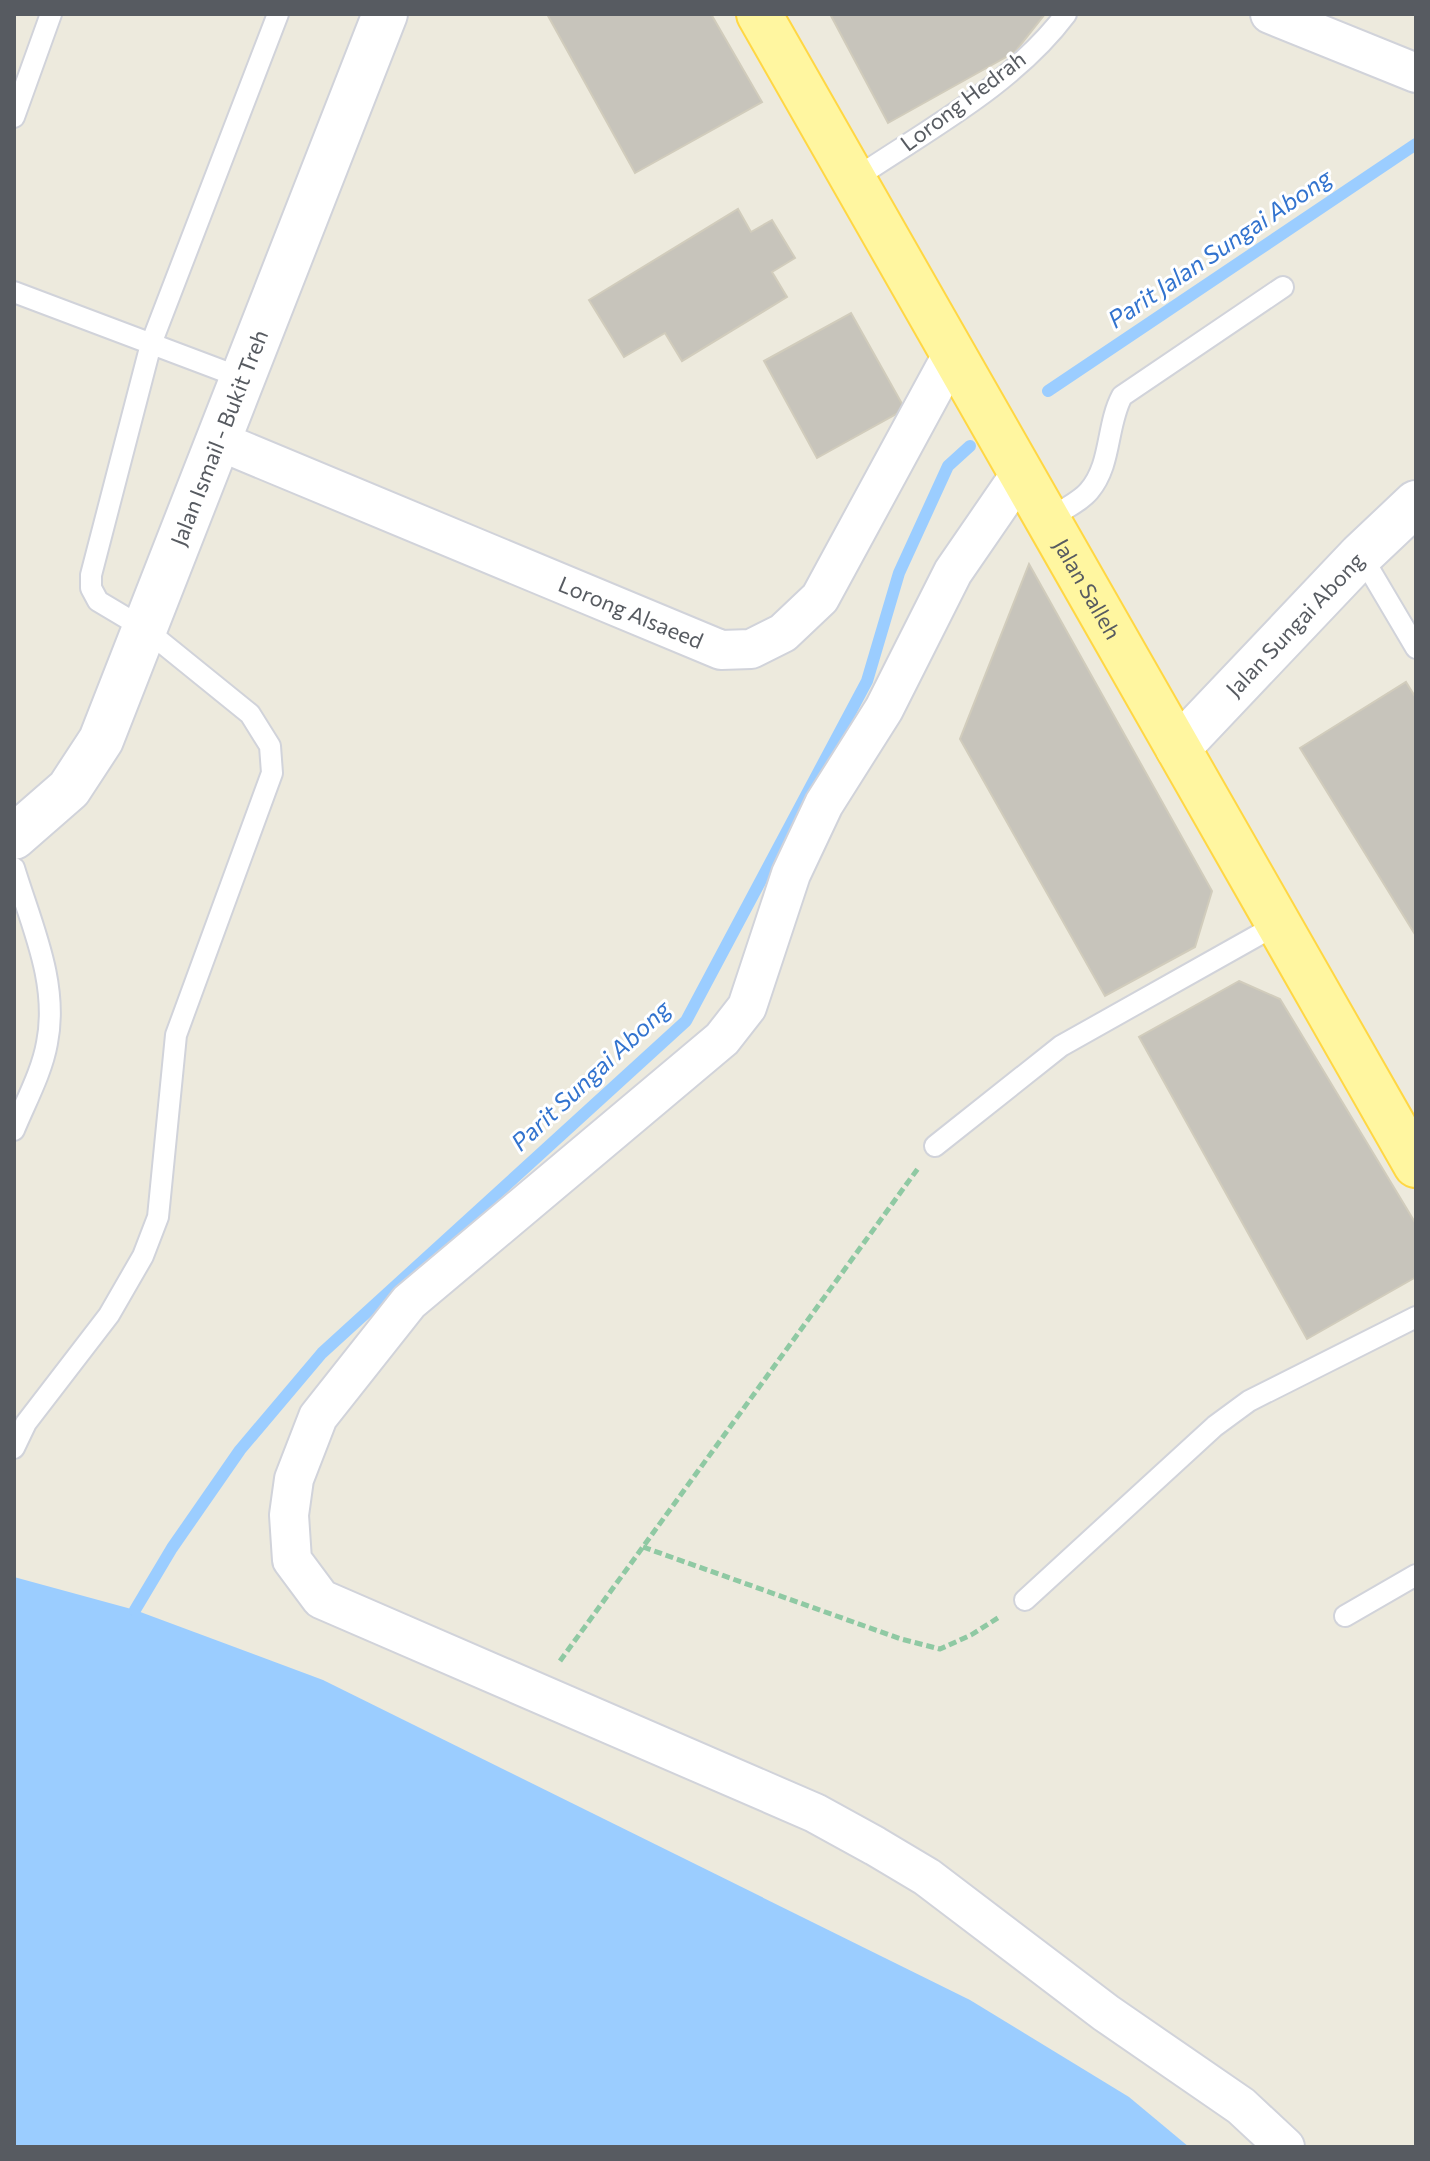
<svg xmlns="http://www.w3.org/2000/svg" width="1430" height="2161" viewBox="0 0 1430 2161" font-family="Commissioner,sans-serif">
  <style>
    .water { fill: #9bcdff }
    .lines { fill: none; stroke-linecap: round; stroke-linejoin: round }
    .stream { stroke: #9bcdff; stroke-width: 12 }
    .building { fill: #c7c4bb; stroke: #d1ccbc; stroke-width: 2 }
    .service-casing { stroke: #d1d3da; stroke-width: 24 }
    .minor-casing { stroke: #d1d3da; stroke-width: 42 }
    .tertiary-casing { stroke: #d1d3da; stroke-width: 48 }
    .primary-casing { stroke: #ffd744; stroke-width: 48 }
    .path { stroke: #8fc9a3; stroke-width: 5; stroke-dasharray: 8 4; stroke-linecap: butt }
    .service { stroke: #fff; stroke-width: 20 }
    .minor { stroke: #fff; stroke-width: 38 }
    .tertiary { stroke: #fff; stroke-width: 44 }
    .primary { stroke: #fff6a0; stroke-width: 44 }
    .labels { text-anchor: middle; stroke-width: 6; stroke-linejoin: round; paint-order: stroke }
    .street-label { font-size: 22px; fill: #575b61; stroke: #fff }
    .water-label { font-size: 24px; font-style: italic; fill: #3273ce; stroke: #fff }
  </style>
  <rect width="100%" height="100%" fill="#edeadd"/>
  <path class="water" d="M14,1577L135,1610L323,1680L970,2000L1129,2097L1189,2147H14Z"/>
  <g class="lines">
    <path class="stream" d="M1048,391L1416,144
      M135,1610L172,1548L240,1450L322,1353L686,1021L867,681L899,573L948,466L970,446"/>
  </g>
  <path class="building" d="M547,14H711L762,102L635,173Z
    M830,14H1045L1015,52L888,123Z
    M738,209L751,232L772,220L795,258L772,272L787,297L682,361L665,333L624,357L589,300Z
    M851,313L905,409L817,458L764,361Z
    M1029,564L1212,891L1195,947L1105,996L960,739Z
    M1406,682L1416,698V936L1300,748Z
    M1239,981L1280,999L1416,1224V1277L1307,1339L1139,1037Z"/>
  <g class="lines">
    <g class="service-casing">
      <path id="service" d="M14,117L51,14
        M853,180C925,131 1013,85 1066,14
        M14,292L242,378
        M1047,520C1060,511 1079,503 1089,491C1112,464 1106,426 1122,396L1283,287
        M1361,555L1416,648
        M14,868C31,924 59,983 47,1043C42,1072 25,1103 14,1130
        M935,1146L1061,1046L1278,924
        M14,1448L26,1423L109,1315L143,1256L158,1217L176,1035L272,773L270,746L250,714L145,629L98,601L91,588V575L151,344L278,14
        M1025,1600L1215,1426L1249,1401L1416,1317
        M1345,1616L1416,1575"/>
    </g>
    <g class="minor-casing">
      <g id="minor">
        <path d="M1270,14L1416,73"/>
        <path id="s1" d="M219,441L721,650L751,649L783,633L820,598L953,353"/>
        <path d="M1021,473L953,572L884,709L824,804L791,874L747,1007L722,1039L409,1302L318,1417L294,1479L289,1515L292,1560L321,1599L815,1813L875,1846L927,1877L1106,2013L1241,2106L1285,2147"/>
      </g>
    </g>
    <g class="tertiary-casing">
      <g id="tertiary">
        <path id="s2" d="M1178,748L1361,555L1416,503"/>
        <path id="s3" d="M14,837L69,789L101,740L385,14"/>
      </g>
    </g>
    <g class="primary-casing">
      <g id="primary">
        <path id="s4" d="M759,14L1416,1165"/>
      </g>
    </g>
    <path class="path" d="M643,1547L901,1639L940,1649L971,1635L1001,1616
      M560,1661L919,1167"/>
    <use href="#service" class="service"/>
    <use href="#minor" class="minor"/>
    <use href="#tertiary" class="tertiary"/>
    <use href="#primary" class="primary"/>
  </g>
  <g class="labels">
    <g class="street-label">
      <text transform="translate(963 101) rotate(-37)" y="8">Lorong Hedrah</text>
      <text dy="8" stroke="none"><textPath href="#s3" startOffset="456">Jalan Ismail - Bukit Treh</textPath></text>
      <text dy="8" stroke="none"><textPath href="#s4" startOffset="662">Jalan Salleh</textPath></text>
      <text dy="8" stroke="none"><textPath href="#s1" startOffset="446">Lorong Alsaeed</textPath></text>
      <text dy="8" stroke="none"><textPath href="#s2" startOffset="170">Jalan Sungai Abong</textPath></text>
    </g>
    <g class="water-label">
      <text transform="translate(1220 249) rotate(-34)" y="8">Parit Jalan Sungai Abong</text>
      <text transform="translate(591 1076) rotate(-43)" y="8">Parit Sungai Abong</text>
    </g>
  </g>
  <rect width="1430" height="2161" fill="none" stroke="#575b61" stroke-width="32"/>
</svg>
